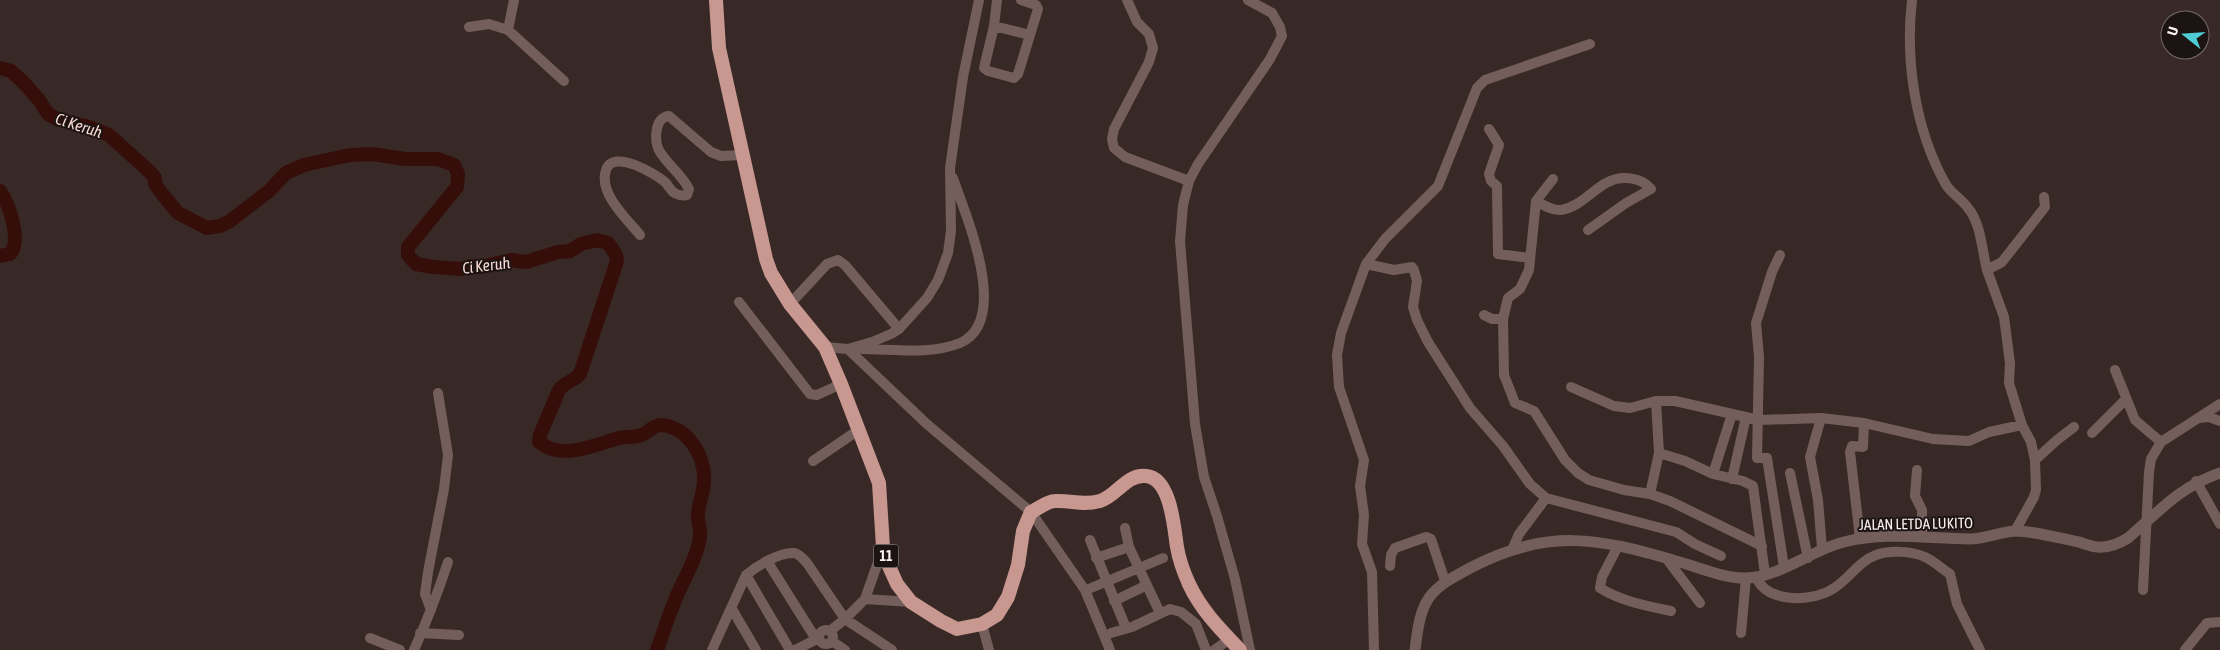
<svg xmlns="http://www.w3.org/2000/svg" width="2220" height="650" viewBox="0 0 2220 650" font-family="'Asap Condensed',sans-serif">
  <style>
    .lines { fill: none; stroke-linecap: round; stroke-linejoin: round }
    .river { stroke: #350e0a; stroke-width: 14 }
    .minor { stroke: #745e5b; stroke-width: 10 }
    .tertiary { stroke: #745e5b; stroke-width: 11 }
    .trunk { stroke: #c79790; stroke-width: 14 }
    .labels { text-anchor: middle; stroke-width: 4; stroke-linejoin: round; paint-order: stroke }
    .shield { fill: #1b1413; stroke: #b8afad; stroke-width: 1 }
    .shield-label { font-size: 14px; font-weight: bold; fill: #fcf1ef }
    .street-label { font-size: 15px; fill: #fcf1ef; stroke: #1b1413 }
    .water-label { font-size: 16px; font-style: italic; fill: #fbdad5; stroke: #1b1413 }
  </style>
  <rect width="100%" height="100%" fill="#392926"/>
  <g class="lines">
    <path class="river" d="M0,68L11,71L23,82L39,100L48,114L59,120L86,126L109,135L150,172L155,178V184L163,195L178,213L207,228L220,226L230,221L269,191L286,173L304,165L350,155L372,154L405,159H438L454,165L458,174L457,187L408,247V255L416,264L433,267L461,269L471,266L481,267L511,260L526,262L558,252L570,251L581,244L597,240L608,243L616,255L617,261L580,374C574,381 565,382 559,390L540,435L539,442C561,461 594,445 619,438C626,436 634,438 641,435C648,433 653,425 661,425C688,427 705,456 704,480C704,492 699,502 698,513C697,521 701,529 700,536C698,555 686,575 678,593C670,611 664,631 657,650
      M0,191C9,204 22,241 10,254L0,256"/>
    <path class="minor" d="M514,0L508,30L564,81
      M997,0L994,26L984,68L988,71L1014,78L1018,74L1038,9L1036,5L1021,0
      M1127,0L1137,22L1149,34L1153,48L1149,62L1114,129L1112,139L1114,148L1125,157L1189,181
      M1248,0L1272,13L1280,27L1282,36L1270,59L1198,164L1189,181L1183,205L1180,241L1195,424L1204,477L1217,516L1235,579L1250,650
      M1912,0C1905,60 1915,129 1945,183C1950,193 1961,198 1968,208C1981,223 1982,251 1987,270
      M994,26L1030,35
      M469,27L489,24L508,30
      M1489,129L1499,145L1489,174L1491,181L1497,186L1498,254L1530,258
      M1536,201C1543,205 1553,211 1561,210C1580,207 1592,190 1608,182C1621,175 1641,177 1651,189L1626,203L1588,230
      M640,235C627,219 598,193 606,170C613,148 656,174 666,183C668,186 670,189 673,192C677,195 683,196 687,195L689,189C681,174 669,166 660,152C654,142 654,117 669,116L711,152L721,156L743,155
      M1780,255L1772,272L1756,323L1759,357L1757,458H1767L1784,567
      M1366,264L1385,239L1438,186L1477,88L1485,80L1590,44
      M739,302L810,394L817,395L841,384
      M790,304L827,264L838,260L845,265L899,329
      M1484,315L1492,319H1503L1504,375L1515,403L1534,411L1565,460L1578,473L1589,480L1624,490L1650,494L1670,501L1762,546
      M1503,319L1508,298L1520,289L1529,270L1536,201L1553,179
      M825,347L848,349L872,342L891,334L899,329L927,298L938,280L948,253L951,231L950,168L963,77L979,0
      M848,349L928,425L1031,512L1085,590L1110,650
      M862,349C893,349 931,355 960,343C1012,320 965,214 953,178
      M2115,370L2135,420L2161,442L2151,459L2149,472L2143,590
      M1571,387L1614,406L1630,408L1656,401H1675L1759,420L1821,418L1864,423L1933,439L1969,441L1989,432L2022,425
      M1821,418L1810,457L1818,500L1822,548
      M2199,418L2209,417L2220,421
      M2092,433L2126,399
      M2161,442L2220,404
      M1659,453L1685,461L1713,474L1732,414
      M2035,460L2057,440L2074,427
      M813,461L860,429
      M1917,470L1915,496L1922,510V537
      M1790,473L1808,558
      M1713,474L1743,481L1753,486L1765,574
      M1732,479L1746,417
      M2196,481L2220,524
      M1650,494L1659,453L1656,401
      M1125,528L1129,547L1160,613
      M2015,531L2034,497L2036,490L2035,460L2031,442L2022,425L2009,383L2010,363L2004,317L1987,270L2002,262L2045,207L2044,197
      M1860,538L1850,452L1852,446L1863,447L1864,423
      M1090,540L1126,628
      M1618,546L1602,577L1600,588C1621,601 1646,606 1671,611
      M1512,550L1519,534L1546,498
      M1096,558L1129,547
      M1666,558L1700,603
      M767,561L816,639
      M1390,566L1391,555L1395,548L1426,537L1431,539L1445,581
      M746,575L790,650
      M1756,577C1767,603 1810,602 1831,590C1848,581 1857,562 1876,555C1889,550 1912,551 1925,557C1934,561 1942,569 1950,574L1957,604L1980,650
      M1091,588L1163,558
      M865,599L883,548
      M1114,601L1147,585
      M732,609L756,650
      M431,610L425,594L428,572L444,489L448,455L438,393
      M982,624L989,650
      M819 637a7 7 0 1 1 14 0a7 7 0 1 1-14 0Z
      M830,631L845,619L865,599L911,602
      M420,633L459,635
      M1111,633L1132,627L1170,609L1181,612L1196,624L1206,650
      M1741,633L1746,578
      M370,638L400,650
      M832,641L845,650
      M414,650C427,621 438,592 448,562
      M712,650L746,575C757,566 779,552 794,553C800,554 804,560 807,563L845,619L892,650
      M795,650L819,638
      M1214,650L1230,639
      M1374,650L1372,572L1362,544L1364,515L1360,486L1364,460L1339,387L1337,355L1341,333L1366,264L1394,270L1412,267L1414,270L1417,281L1413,307L1417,320L1428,342L1470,408L1503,446L1530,484L1546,498L1676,532L1695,544L1721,556
      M2185,650L2207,623L2220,622"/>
    <path class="tertiary" d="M1415,650C1421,597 1428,590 1474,566C1549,528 1598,538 1676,561C1698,567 1722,578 1745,578C1781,577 1811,550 1844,542C1886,531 1928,539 1970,539C1986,539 2002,531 2017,531C2038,532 2059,538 2079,542C2085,544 2092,547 2098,547C2108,548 2120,543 2128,538C2161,510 2178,488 2220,473"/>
    <path class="trunk" d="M716,0L719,48L766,259L771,273L790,304L825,347L841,384L879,483L883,547L888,564L897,584L911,602L941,621L957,629L982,624L997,615L1008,597L1018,565L1023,531L1031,512C1038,509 1047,501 1055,501C1072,500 1082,506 1100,501C1117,496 1126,474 1146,476C1171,478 1174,528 1177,547C1179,559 1184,573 1189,584C1201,610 1220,629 1240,650"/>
  </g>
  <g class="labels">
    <rect class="shield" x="873.5" y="544.5" width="25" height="23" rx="4"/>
    <g class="shield-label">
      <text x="886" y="561">11</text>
    </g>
    <g class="street-label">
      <text transform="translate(1916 524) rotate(-1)" y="5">JALAN LETDA LUKITO</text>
    </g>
    <g class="water-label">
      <text transform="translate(79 125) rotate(18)" y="6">Ci Keruh</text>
      <text transform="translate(486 265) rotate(-7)" y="6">Ci Keruh</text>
    </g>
  </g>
  <g transform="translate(2185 35) rotate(287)"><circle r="24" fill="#1b1413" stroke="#756c6b"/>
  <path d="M0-4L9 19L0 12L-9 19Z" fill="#51ccd4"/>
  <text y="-8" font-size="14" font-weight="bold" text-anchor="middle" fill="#fcf1ef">U</text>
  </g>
</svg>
